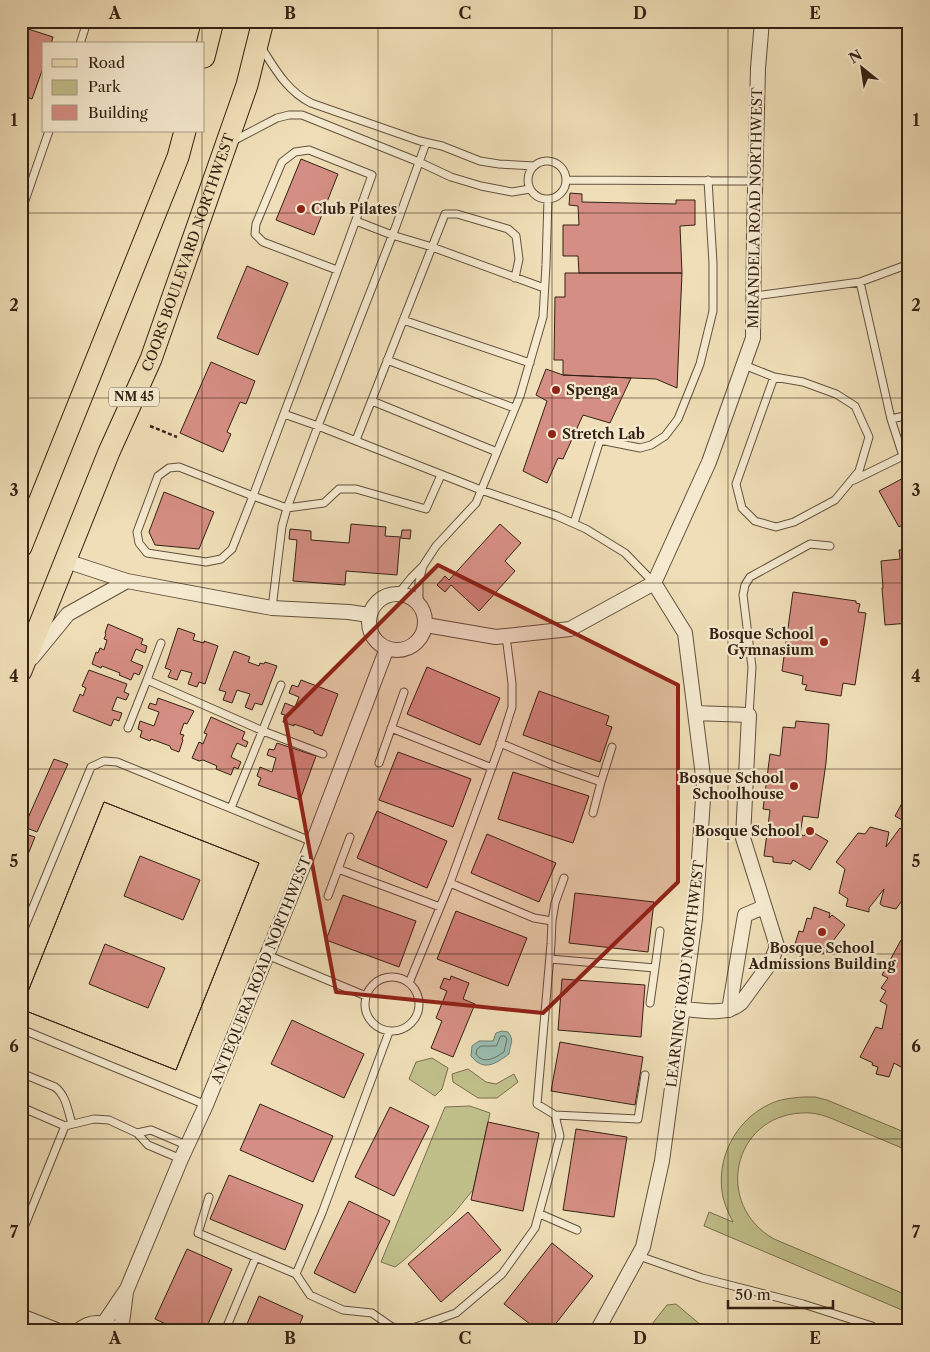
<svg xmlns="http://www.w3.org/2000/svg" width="930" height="1352" viewBox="0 0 930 1352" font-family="'Libre Caslon Text',serif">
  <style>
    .green { fill: #c0bf8a; stroke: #7a704f }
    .water { fill: #9abcaf; stroke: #717e71 }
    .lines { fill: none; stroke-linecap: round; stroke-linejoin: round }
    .shore { stroke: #676f62; stroke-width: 1 }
    .building { fill: #d58e83; stroke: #342214; fill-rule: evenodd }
    .lane-casing { stroke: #63513d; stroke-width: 9 }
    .street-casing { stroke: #63513d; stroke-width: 16 }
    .primary-casing { stroke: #342214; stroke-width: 23 }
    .path { stroke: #342214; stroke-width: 2.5; stroke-dasharray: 4 2.5; stroke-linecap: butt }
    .lane { stroke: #f5ead0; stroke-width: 7 }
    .street { stroke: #f5ead0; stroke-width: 14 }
    .primary { stroke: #efdeb7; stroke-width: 21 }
    .marked { fill: #8f2418; fill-opacity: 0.2; stroke: #8f2418; stroke-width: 4; stroke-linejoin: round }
    .grid { fill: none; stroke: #342214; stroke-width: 1; stroke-opacity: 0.55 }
    .poi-dot { fill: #8f2418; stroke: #f5ead0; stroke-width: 2 }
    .labels { text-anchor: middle; stroke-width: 4.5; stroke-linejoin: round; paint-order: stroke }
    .shield { fill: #f5ead0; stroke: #6e5e4c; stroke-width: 1 }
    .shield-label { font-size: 12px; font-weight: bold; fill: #342214 }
    .street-label { font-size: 14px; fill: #342214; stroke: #f5ead0 }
    .poi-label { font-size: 14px; font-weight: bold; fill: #342214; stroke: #f5ead0; text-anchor: start }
    .neatline { fill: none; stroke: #342214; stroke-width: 2 }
    .grid-label { font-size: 16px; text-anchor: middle; font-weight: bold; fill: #342214 }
  </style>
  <rect width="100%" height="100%" fill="#efdeb7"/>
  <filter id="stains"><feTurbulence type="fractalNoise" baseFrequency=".004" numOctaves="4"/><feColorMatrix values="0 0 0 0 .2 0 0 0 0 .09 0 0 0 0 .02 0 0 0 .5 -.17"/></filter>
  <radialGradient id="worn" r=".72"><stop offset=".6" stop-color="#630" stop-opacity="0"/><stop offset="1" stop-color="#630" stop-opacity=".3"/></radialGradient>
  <path class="green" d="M432,1058L448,1068L442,1089L435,1096L409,1079L416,1062Z
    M468,1069L486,1082L496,1084L514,1074L518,1082L497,1098H478L453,1082L452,1074Z
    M803,1097H815L827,1100L909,1134V1151C890,1143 871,1135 852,1127C836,1121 820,1111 801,1113C732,1117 714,1205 774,1239L909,1296V1313L704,1226L709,1212L733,1222C729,1214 725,1206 723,1197C715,1160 735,1120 770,1104C780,1099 791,1098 803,1097Z
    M470,1106L490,1113L473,1190L454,1213L403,1261L395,1267L381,1262L445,1107Z
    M676,1304L708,1331H653L652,1324L667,1305Z"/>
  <path class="water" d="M502,1031L508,1032C515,1041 510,1043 509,1054C495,1064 484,1072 471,1056L472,1046L479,1041H493L496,1033Z"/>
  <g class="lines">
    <path class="shore" d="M501,1036H505L507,1039L504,1052C495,1058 484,1065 476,1054L477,1049L481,1046H496Z"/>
  </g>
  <path class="building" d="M22,27L53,37L51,44H44V65L32,99L21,95Z
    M21,119L28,121L21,140Z
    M301,159L338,174L314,235L276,220Z
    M570,193L582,194V202L676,204V200H695V225L680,226L682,273H579L578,256H563V225H579L578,206L569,205Z
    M247,266L288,283L258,355L217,338Z
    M565,273H682L677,388L656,379L563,375V360H554L555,297H565Z
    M211,362L255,381L246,404L240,402L227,432L231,434L223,452L180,433Z
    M546,369L563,375L631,378L610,423L583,415L563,459L558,458L547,483L523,471L547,401L536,395Z
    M909,475V521L899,527L879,491Z
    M164,492L214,512L199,549L155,545L149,532Z
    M351,524L386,527L385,536L401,537L402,530H411L410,539L400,538L397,575L346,571L345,585L293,581L297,540L289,539L290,529L311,531V540L349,543Z
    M500,524L521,543L505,561L515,571L479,611L451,585L445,592L437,585L445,576L449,580Z
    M909,549V623L885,625L882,588H883L881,561L900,559L899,550Z
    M793,592L856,601V603L860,604L858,612L866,613L855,685L843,683L841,696L805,690L807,685L802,684L803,676L782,671Z
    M108,624L143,639L141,644L147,646L145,653L136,649L131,661L143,666L139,675L134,673L131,680L119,675L120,673L102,666L101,668L92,664L96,652L98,653L100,648L104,650L107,640L104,639L106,634L105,633Z
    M178,628L195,634L193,640L204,643V641L218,646L205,684L199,682L197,687L188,684L192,673L181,670L177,680L168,677L171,670L165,668Z
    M234,651L250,657L248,662L259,666L260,663L264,664L265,662L277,666L262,705L255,703L252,710L245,707L250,694L237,690L232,703L223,700L226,692L219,690Z
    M427,667L500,698L480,745L407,714Z
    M89,670L127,684L124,692L129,694L126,700L117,697L112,710L122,713L119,721L114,719L111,726L73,711L80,694L83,696L86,688L82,686Z
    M301,680L338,694L322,736L314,733V731L294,724V726L283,722L285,715L281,714L285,703L295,707L299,697L289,693L292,685L298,687Z
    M539,691L609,716L606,725L612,727L600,762L523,735Z
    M158,698L194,711L187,724L184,723L180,734L184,735L182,739L183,740L179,752L171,749L170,746L151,739L150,741L140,737L142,731L138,729L140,721L154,726L159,712L148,708L150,703L156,705Z
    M211,717L245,732L242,739L248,742L246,747L237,743L231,757L241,762L238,769L234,767L231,775L216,769L217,766L203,760L199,761L192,758L199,742L203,744L207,734L204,733Z
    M796,721L829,724L826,763L818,818L803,816L800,834L804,836L809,830L828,841L810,870L793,860L791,864L773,862V857L764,856L770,810L763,809L770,754L780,756L783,727L795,728Z
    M277,743L316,756L300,800L258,785L261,778L257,776L260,767L272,772L276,758L267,755L269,749L274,750Z
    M398,752L471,779L453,827L379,800Z
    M54,759L68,764L37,832L24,827Z
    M513,772L589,796L573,843L498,819Z
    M909,778V824L895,816L908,792L902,786Z
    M104,802L259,863L176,1070L21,1009ZM140,856L200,880L183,920L124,896ZM105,944L165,968L148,1008L89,984Z
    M104,802L259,863L176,1070L21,1009Z
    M377,811L447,841L427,888L357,858Z
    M870,827L889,832L886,847L900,828L909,834V891L896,909L883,906L880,904L884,889L869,908V912L846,906L848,899L839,893L845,869L836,862L858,833L865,834Z
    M22,833L35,837L21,872V835Z
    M487,834L556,863L539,902L471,873Z
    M575,893L654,902L648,952L569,943Z
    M343,895L416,921L399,967L326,940Z
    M814,907L830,913L829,918L832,915L845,925L823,954L815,949L813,955L794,947L799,931L803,932L807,918L811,919Z
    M456,911L527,938L508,986L437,959Z
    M909,931V1026L905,1025L901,1035L909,1039V1064L906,1070L894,1063L889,1077L876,1074L878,1067L872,1065L873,1063L860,1057L876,1027L882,1029L887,1005L880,1001L886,991L881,988L888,978L882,975L901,940L906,943Z
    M451,976L469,983L463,999L475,1004L453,1057L431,1048L442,1021L436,1018L447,991L440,988L444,978L450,980Z
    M562,979L645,985L641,1037L558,1030Z
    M292,1020L364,1054L344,1098L271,1064Z
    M560,1042L643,1057L635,1105L551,1091Z
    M260,1104L333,1136L313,1182L240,1150Z
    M390,1107L429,1126L394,1196L355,1177Z
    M488,1122L539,1133L523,1211L471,1200Z
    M576,1129L627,1137L614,1217L563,1210Z
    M229,1175L303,1205L285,1250L210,1219Z
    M349,1201L390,1221L355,1293L314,1273Z
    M468,1212L501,1250L441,1302L408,1264Z
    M552,1243L593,1276L550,1331H539L504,1304Z
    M187,1249L232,1269L205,1331H181L155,1319Z
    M259,1296L303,1316L297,1331H244Z"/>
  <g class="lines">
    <g class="lane-casing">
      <path id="lane" d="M80,44L85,28L81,21
        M261,47C275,69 287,91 311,103L420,141L442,146L480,161L499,164L534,166
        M233,141L277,118L289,115H302L419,162L451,177L481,186L512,192L530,189
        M528 180a19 19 0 1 1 38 0a19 19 0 1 1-38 0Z
        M567,180L755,181
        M21,212L49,131
        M356,221L392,235L432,247L544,288
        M337,270L263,242L255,234L256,224L282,162L295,152L309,150L372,175C334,283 293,389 253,496L179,467L169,468L158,476L137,532L139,543L147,553L206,562L221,559L232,549L253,496L287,508L324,503L339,489H356L426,509L441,475
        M860,282L909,264
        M754,296L860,282L891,419L903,456L909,453
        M403,320L530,363
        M387,360L514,408
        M744,365L774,377L803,382L836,394L855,406L869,437L859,471L835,500L794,522L776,527L755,521L742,508L736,484L774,377
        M372,401L497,452
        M284,414L318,426L396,226L426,143
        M891,419L909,415
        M356,440L445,214H457L508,229L516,236L519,259L515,278
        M854,480L903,456
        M574,523L600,440L640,448L651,445L665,436L678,419L700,364L713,311V263L708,180
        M423,566L436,546L476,503L520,396L543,317L546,265L548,199
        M399,593L411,578L423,566L419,582V604
        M272,608L282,526L287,508L318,426L481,490L557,516L586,529L625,553L654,583
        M147,680L161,643
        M749,715L752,667L743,595L745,585L750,577L810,544L830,546
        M128,728L147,680L263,731L323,754
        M391,728L492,768
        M500,743L555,766L601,782L593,813
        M379,763L404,692
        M601,782L612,747
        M231,808L281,685
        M338,869L440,907
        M328,896L350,837
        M552,921L555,903L564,878
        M21,936L91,767L104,761L117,762L313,842
        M267,955L366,996
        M550,959L655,968L650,1003
        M655,968L660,931
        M365 1004a27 27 0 1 1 54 0a27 27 0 1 1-54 0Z
        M409,983L450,883
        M21,1029L206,1105
        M389,1032L322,1213L296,1274L310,1295L343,1310L372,1313L392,1327L410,1329L456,1313L502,1274L535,1228L560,1136L555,1115L537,1104L551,944L552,921L534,918L450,883L499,748L512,707V683L506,636
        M21,1073L55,1087C66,1095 68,1111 72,1124
        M21,1107L65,1126L94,1119L109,1120L137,1133L148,1145L181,1159
        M555,1115L638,1119L645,1075
        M137,1133L151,1130L186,1145
        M209,1197L198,1233L296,1274
        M540,1214L577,1230
        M21,1233L23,1230L65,1126
        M639,1256L702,1278L803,1304L872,1326L878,1331
        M225,1331L256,1257"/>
    </g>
    <g class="street-casing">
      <path id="street" d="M66,561L127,581L272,608L349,612L369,615
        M369 622a28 28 0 1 1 56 0a28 28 0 1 1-56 0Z
        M426,625L496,637L570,629L654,583L709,462L753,338L754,232L758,68L762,21
        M32,658L68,614L127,581
        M683,1009C701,1010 726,1016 741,1003L771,962L777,946L743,838L749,715L695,713
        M729,1010L745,915L764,907
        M21,1316L59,1331
        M104,1323L127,1289L181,1159L206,1105L313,842L387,648
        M78,1331C89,1321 100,1321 112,1327
        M121,1331L126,1292
        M597,1331L643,1247L662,1161L695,919L704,784L685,633L654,583"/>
    </g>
    <g class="primary-casing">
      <g id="primary">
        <path d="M204,57L213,21"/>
        <path d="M21,547L178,157L185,131"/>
        <path id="s1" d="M21,671L109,452L151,359L247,85L263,21"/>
      </g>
    </g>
    <path class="path" d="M150,426L177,437"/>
    <use href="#lane" class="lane"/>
    <use href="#street" class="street"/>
    <use href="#primary" class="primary"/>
  </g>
  <path class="marked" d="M438,565L678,685V882L543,1013L336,992L285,718Z"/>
  <path class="grid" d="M202,21V44M378,21V1331M552,21V1331M728,21V1331M202,131V1331M21,213H909M21,398H909M21,583H909M21,769H909M21,954H909M21,1139H909"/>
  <g class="poi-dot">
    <circle cx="301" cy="209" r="5"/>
    <circle cx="556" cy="390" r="5"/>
    <circle cx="552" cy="434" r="5"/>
    <circle cx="824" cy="642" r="5"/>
    <circle cx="794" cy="786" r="5"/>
    <circle cx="810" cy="831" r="5"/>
    <circle cx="822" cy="932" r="5"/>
  </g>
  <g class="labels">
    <rect class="shield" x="109" y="387.5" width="50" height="19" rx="4"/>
    <g class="shield-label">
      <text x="134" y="401">NM 45</text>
    </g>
    <g class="street-label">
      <text transform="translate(755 208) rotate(-89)" y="5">MIRANDELA ROAD NORTHWEST</text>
      <text dy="5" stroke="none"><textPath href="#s1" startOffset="451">COORS BOULEVARD NORTHWEST</textPath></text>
      <text transform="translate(261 970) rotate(-68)" y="5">ANTEQUERA ROAD NORTHWEST</text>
      <text transform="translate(685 974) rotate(-83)" y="5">LEARNING ROAD NORTHWEST</text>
    </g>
    <g class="poi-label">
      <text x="311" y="214">Club Pilates</text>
      <text x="566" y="395">Spenga</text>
      <text x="562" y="439">Stretch Lab</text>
      <text x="814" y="639" text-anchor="end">Bosque School<tspan x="814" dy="16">Gymnasium</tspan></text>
      <text x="784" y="783" text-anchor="end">Bosque School<tspan x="784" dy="16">Schoolhouse</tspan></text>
      <text x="800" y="836" text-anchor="end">Bosque School</text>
      <text x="822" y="953" text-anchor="middle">Bosque School<tspan x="822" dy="16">Admissions Building</tspan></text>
    </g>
  </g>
  <rect width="930" height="1352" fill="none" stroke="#efdeb7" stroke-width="55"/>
  <rect x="42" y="42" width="162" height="90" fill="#f5ead0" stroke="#a89a85"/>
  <rect x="52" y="59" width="25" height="8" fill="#efdeb7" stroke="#a89a85"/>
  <text x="88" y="68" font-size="15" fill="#342214">Road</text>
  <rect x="52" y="80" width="25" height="15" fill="#c0bf8a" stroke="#a89a85"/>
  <text x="88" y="92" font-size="15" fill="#342214">Park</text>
  <rect x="52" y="105" width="25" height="15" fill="#d58e83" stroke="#a89a85"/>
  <text x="88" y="118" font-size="15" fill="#342214">Building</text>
  <g transform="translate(862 68) rotate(330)" stroke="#f5ead0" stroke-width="4" paint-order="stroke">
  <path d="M0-4L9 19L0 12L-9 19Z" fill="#342214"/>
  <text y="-8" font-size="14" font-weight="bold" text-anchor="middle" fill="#342214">N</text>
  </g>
  <path d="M728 1300v8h105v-8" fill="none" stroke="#342214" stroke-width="2.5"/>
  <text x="735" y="1300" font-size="15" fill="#342214" stroke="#f5ead0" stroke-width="4" paint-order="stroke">50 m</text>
  <rect x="28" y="28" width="874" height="1296" class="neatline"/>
  <g class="grid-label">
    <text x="115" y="19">A</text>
    <text x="290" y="19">B</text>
    <text x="465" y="19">C</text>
    <text x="640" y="19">D</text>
    <text x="815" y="19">E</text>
    <text x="14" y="126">1</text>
    <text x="916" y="126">1</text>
    <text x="14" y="311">2</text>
    <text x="916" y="311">2</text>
    <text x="14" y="496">3</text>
    <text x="916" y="496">3</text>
    <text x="14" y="682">4</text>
    <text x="916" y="682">4</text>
    <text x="14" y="867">5</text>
    <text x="916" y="867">5</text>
    <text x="14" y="1052">6</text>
    <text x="916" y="1052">6</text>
    <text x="14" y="1238">7</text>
    <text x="916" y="1238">7</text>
    <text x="115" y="1344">A</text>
    <text x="290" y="1344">B</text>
    <text x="465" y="1344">C</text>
    <text x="640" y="1344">D</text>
    <text x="815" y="1344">E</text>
  </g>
  <rect width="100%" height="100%" filter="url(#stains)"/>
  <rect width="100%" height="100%" fill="url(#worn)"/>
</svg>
